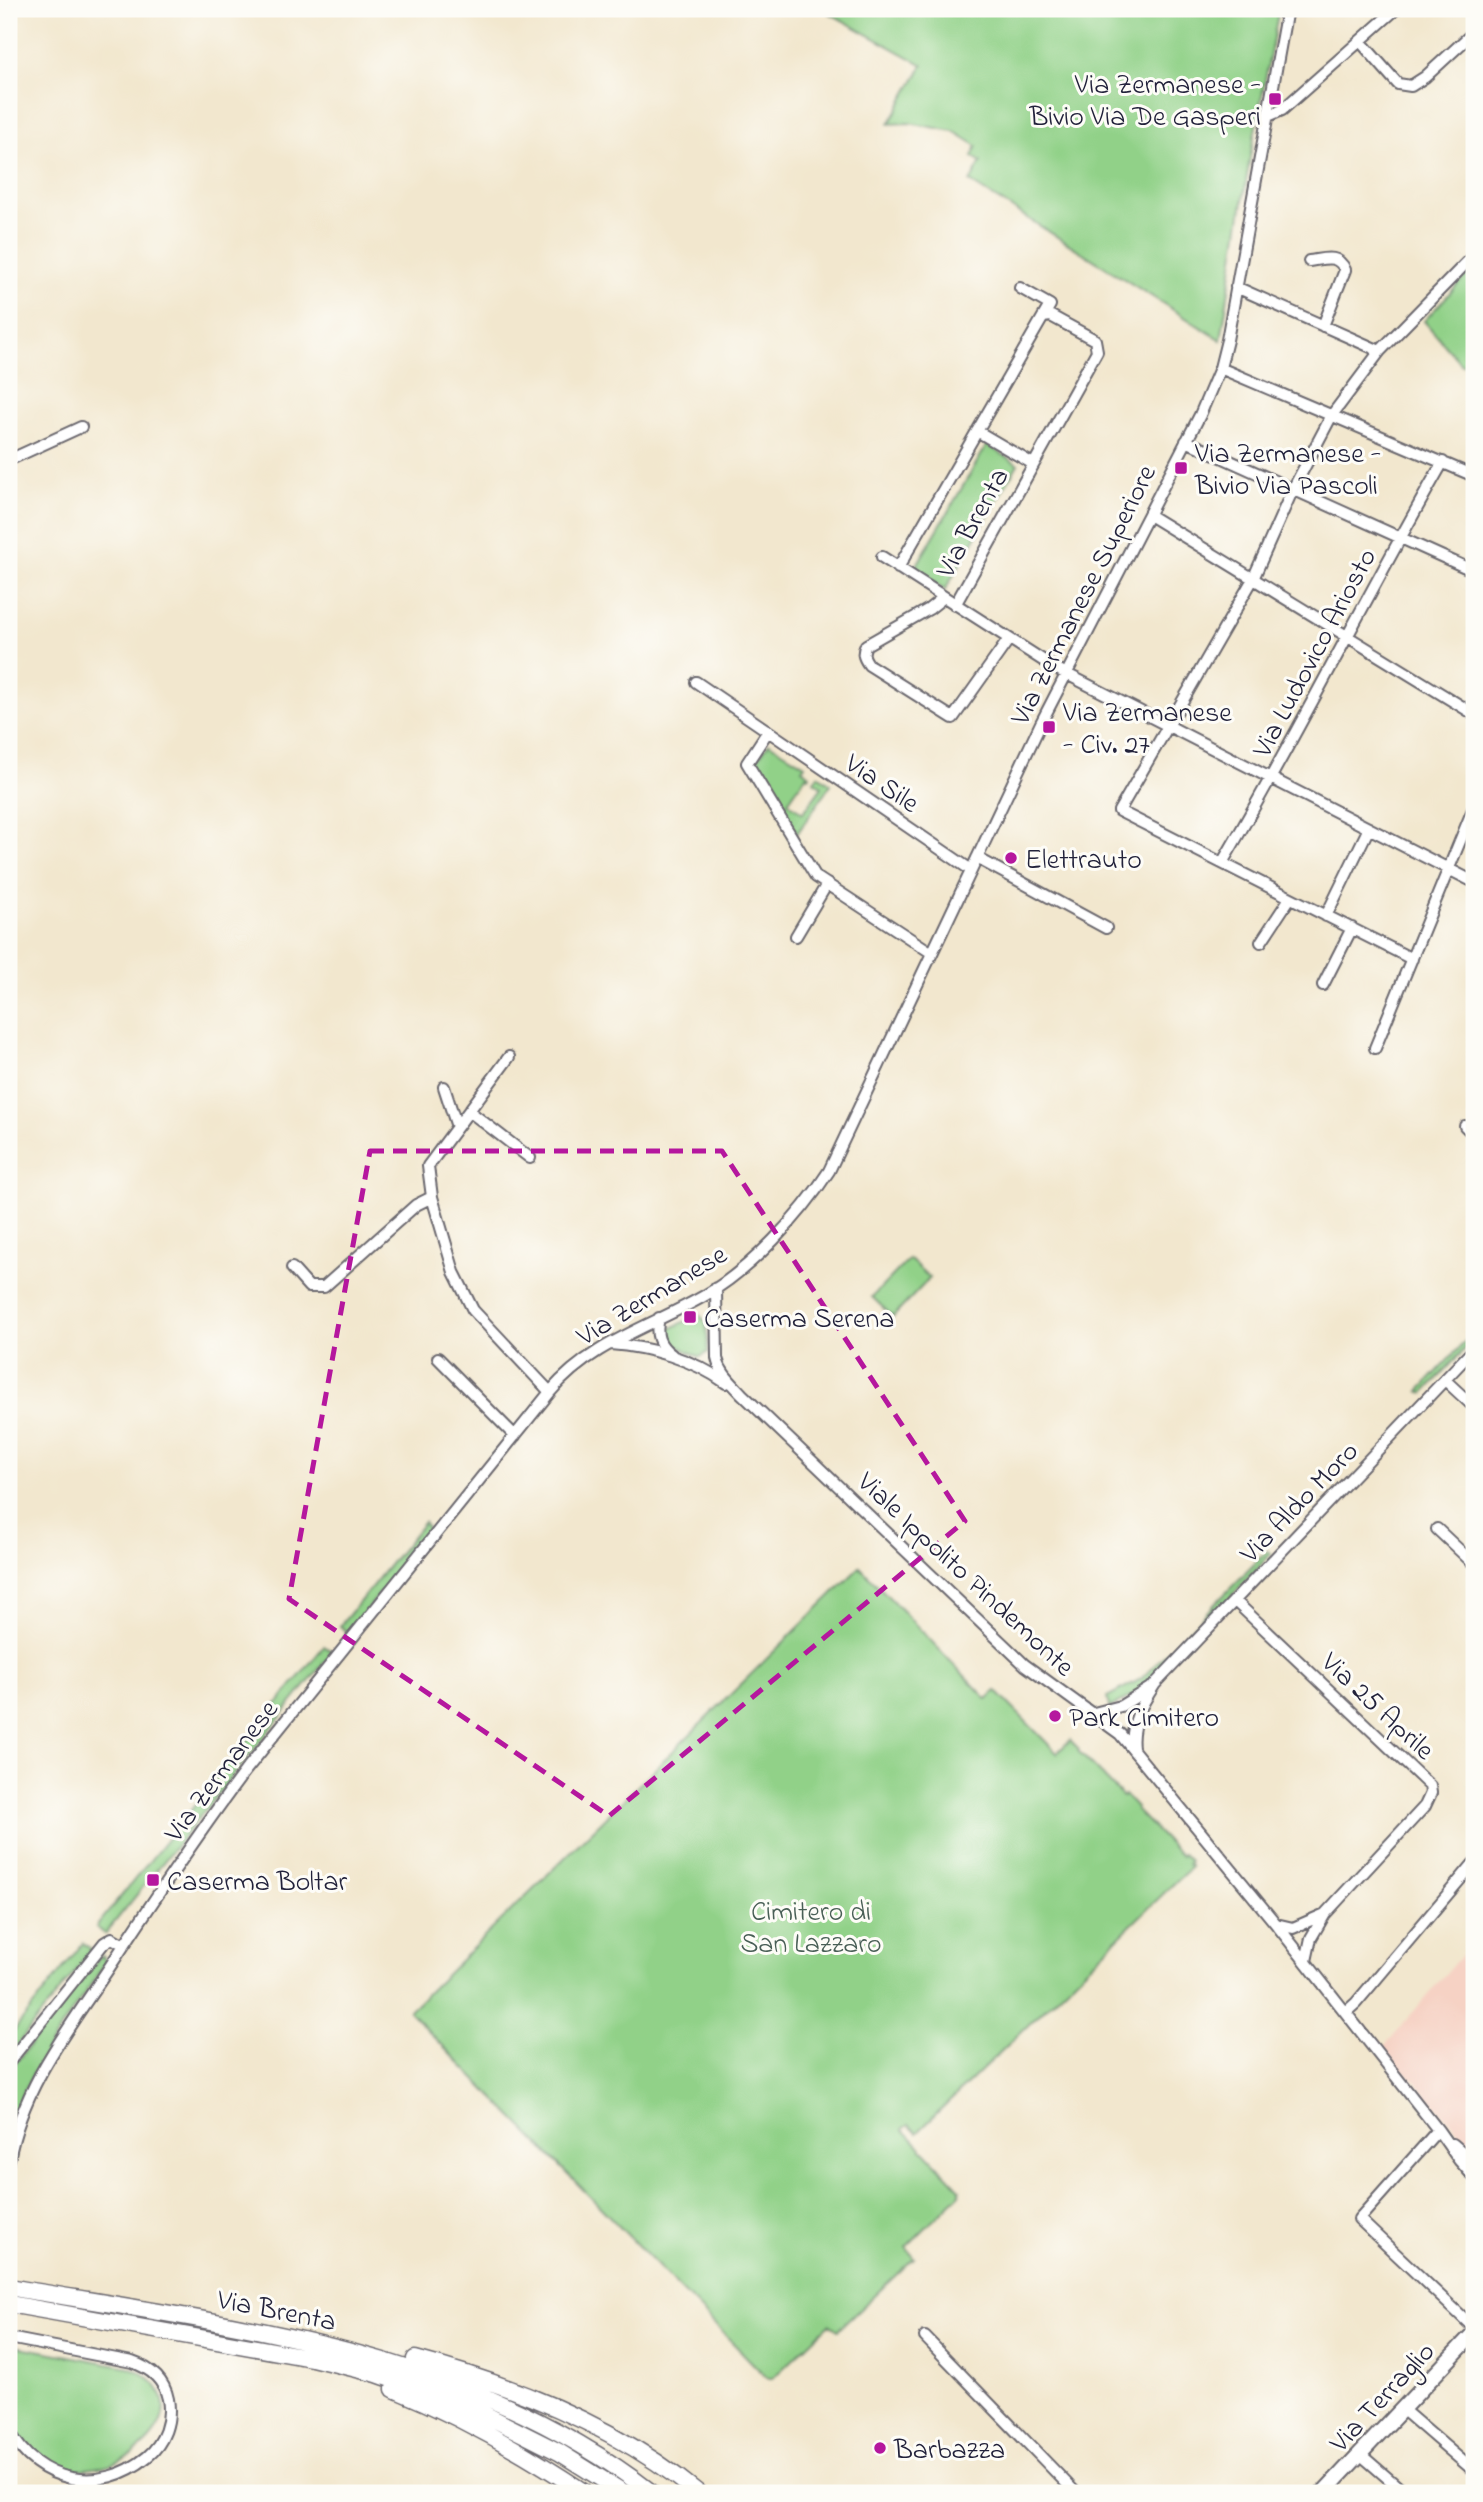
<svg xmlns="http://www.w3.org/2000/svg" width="1483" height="2502" viewBox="0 0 1483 2502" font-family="'Indie Flower',sans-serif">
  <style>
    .built { fill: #f6d2c4 }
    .green { fill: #91d188; stroke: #5a7a62; stroke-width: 2 }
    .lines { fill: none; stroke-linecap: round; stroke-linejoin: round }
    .minor-casing { stroke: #6b676e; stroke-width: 14 }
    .major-casing { stroke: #6b676e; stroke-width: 18 }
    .highway-casing { stroke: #6b676e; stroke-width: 19 }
    .minor { stroke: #fff; stroke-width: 10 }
    .major { stroke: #fff; stroke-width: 14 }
    .highway { stroke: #fff; stroke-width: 16 }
    .marked { fill: none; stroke: #b5179e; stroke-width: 5; stroke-dasharray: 14 9; stroke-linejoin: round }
    .poi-dot { fill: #b5179e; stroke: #fdfcf7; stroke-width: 2.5 }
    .labels { text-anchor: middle; stroke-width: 6; stroke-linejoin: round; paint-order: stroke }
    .poi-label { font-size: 28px; fill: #22223b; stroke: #fdfcf7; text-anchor: start }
    .street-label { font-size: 28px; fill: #22223b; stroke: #fdfcf7 }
    .park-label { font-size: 28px; fill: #495f56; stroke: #fdfcf7 }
  </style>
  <rect width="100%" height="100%" fill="#fdfcf7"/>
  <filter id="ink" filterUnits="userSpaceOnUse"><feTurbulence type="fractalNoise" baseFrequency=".0143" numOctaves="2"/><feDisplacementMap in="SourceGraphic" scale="14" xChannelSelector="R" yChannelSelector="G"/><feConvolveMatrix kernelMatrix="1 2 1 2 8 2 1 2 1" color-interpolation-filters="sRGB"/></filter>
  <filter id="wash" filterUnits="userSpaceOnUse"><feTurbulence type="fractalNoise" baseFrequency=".00686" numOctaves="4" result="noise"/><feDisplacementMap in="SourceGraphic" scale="28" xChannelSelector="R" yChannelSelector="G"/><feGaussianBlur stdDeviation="1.57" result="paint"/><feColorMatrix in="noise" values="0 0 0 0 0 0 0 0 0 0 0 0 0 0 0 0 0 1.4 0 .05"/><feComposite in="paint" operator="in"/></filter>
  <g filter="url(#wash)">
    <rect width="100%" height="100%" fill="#f2e7ce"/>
    <path class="built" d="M1474,1940V2155L1465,2140L1414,2080L1407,2075L1383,2048Z"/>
    <path class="green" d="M822,9H1279L1250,157L1221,340L970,182L981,162L972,156L977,146L953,131L909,123L889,124L923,65Z
      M1474,267V362L1461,364L1424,321Z
      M987,445L1018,464L945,590L914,570Z
      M769,743L805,765L802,769L810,775L809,777L806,776L788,802L803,813L822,787L814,781L818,775L831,784L797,834L757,767L756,761Z
      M909,1259L930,1278L893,1317L872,1297Z
      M699,1315L706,1322L708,1352L700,1357L671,1343L667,1333L669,1329Z
      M1474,1332V1339L1424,1393L1419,1391Z
      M424,1522L429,1533L348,1633L340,1626Z
      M1267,1551L1271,1554L1149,1683L1134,1695L1109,1708L1107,1697L1141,1679Z
      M860,1567L987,1699L996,1691L1057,1753L1070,1740L1079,1749L1078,1751L1123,1797L1125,1795L1137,1808L1136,1810L1181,1856L1183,1854L1190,1861L1188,1864L1191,1867L917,2133L909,2125L903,2129L960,2189V2194L906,2247L914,2258L838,2330L829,2324L773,2378H767L409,2011Z
      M324,1646L333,1652L105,1934L96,1927Z
      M83,1943L92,1950L9,2055V2037Z
      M103,1956L106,1962C71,2015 29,2067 9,2128V2071L100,1957Z
      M9,2345L129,2367C219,2403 114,2502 40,2458C26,2447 14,2432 10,2415C5,2394 9,2367 9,2345Z"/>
  </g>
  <g filter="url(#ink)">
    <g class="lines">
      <g class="minor-casing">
        <path id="minor" d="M1360,41L1398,84L1411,86L1425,77L1474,32
          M1266,117L1282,110L1396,9
          M1309,261C1324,259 1338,253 1345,270L1323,326
          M1236,287L1380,351
          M1020,288L1050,305L1043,317
          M1220,368L1474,476
          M977,431L1033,464
          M1186,441L1474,571
          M9,460L81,427
          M1149,515L1474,714
          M882,557L1055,668L1474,882
          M898,568L1043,317L1051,316L1095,340L1097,351L955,605
          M944,597L929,609L866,645C862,653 863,657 869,665L953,718L1009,639
          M696,682L768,731
          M977,858L1106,928
          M1222,863C1300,731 1367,594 1443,462
          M1326,916L1369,828
          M796,936L827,884
          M1261,942L1290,898
          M932,953L816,877L747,763L768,731L971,870
          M1412,959L1119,811L1253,579L1293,489L1332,415L1380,351L1474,255
          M1323,985L1352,928
          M1375,1048L1474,807
          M509,1057L428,1166L432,1197L454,1272L473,1310L550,1392
          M444,1087L457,1127
          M469,1111L530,1158
          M1465,1126L1474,1135
          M292,1268L309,1287H324L416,1205L432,1197
          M716,1288L717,1358C720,1373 732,1383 742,1394L1025,1665L1120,1734L1276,1924L1438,2130L1459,2160L1474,2177
          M659,1318C655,1334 658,1345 672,1355
          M610,1344C650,1347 693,1359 726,1383
          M438,1358L515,1436
          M1445,1380L1474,1407
          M1437,1529L1474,1564
          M1235,1601L1430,1786L1431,1793L1425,1806L1325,1914L1311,1938L1306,1961
          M1094,1713L1121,1706L1150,1688
          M1133,1748C1130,1723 1142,1704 1155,1684L1474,1349
          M1276,1924L1293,1928L1325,1914
          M1346,2012L1356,2003L1474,1863
          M9,2062L104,1943L112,1938L124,1945
          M1438,2130L1359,2219L1474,2328
          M1453,2144L1474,2162
          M9,2160C22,2087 69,2028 109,1968C153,1901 197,1835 245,1771L550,1392C591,1343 650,1327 704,1296C751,1269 800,1216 829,1171L1041,723L1200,415L1220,368L1227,340L1287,9
          M925,2337L1076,2493
          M9,2338L132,2362C150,2368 164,2379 168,2399C172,2421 164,2443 147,2457C101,2495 37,2484 9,2430
          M1402,2409L1474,2471
          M1360,2454L1405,2493"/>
      </g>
      <g class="major-casing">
        <path id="major" d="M1323,2493L1474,2333"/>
      </g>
      <g class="highway-casing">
        <path id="highway" d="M9,2287C234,2326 465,2348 652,2493
          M9,2304L312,2358L377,2374L470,2407L559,2452L624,2493
          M415,2359C516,2386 617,2426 698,2493
          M394,2389C462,2417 524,2452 585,2493"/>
      </g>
      <use href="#minor" class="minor"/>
      <use href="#major" class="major"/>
      <use href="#highway" class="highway"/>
    </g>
  </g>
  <path class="marked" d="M370,1151H722L965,1521L609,1816L289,1599Z"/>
  <g class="poi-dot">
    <rect x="1268" y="92" width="14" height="14" rx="3.5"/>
    <rect x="1174" y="461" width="14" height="14" rx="3.5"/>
    <rect x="1042" y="720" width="14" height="14" rx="3.5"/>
    <circle cx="1011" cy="858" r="7"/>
    <rect x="683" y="1310" width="14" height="14" rx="3.5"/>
    <circle cx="1055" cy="1716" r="7"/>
    <rect x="146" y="1873" width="14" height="14" rx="3.5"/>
    <circle cx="880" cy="2448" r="7"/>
  </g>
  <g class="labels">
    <g class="poi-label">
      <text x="1261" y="93" text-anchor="end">Via Zermanese -<tspan x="1261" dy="32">Bivio Via De Gasperi</tspan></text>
      <text x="1195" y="462">Via Zermanese -<tspan x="1195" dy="32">Bivio Via Pascoli</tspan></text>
      <text x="1063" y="721">Via Zermanese<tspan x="1063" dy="32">- Civ. 27</tspan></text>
      <text x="1025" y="868">Elettrauto</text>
      <text x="704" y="1327">Caserma Serena</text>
      <text x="1069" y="1726">Park Cimitero</text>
      <text x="167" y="1890">Caserma Boltar</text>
      <text x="894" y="2458">Barbazza</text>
    </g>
    <g class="street-label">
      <text transform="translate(971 522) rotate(-61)" y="10">Via Brenta</text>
      <text transform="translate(1082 594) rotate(-63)" y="10">Via Zermanese Superiore</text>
      <text transform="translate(1313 652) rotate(-62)" y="10">Via Ludovico Ariosto</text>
      <text transform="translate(883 782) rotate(34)" y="10">Via Sile</text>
      <text transform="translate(651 1294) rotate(-31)" y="10">Via Zermanese</text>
      <text transform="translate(1298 1501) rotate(-46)" y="10">Via Aldo Moro</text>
      <text transform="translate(967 1573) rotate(43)" y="10">Viale Ippolito Pindemonte</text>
      <text transform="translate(1379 1705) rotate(43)" y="10">Via 25 Aprile</text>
      <text transform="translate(220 1770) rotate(-53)" y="10">Via Zermanese</text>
      <text transform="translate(277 2309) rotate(11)" y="10">Via Brenta</text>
      <text transform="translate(1381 2396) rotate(-47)" y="10">Via Terraglio</text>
    </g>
    <g class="park-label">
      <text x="811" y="1920">Cimitero di<tspan x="811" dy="32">San Lazzaro</tspan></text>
    </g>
  </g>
  <rect width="1483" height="2502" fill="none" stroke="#fdfcf7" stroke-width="35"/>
</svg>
